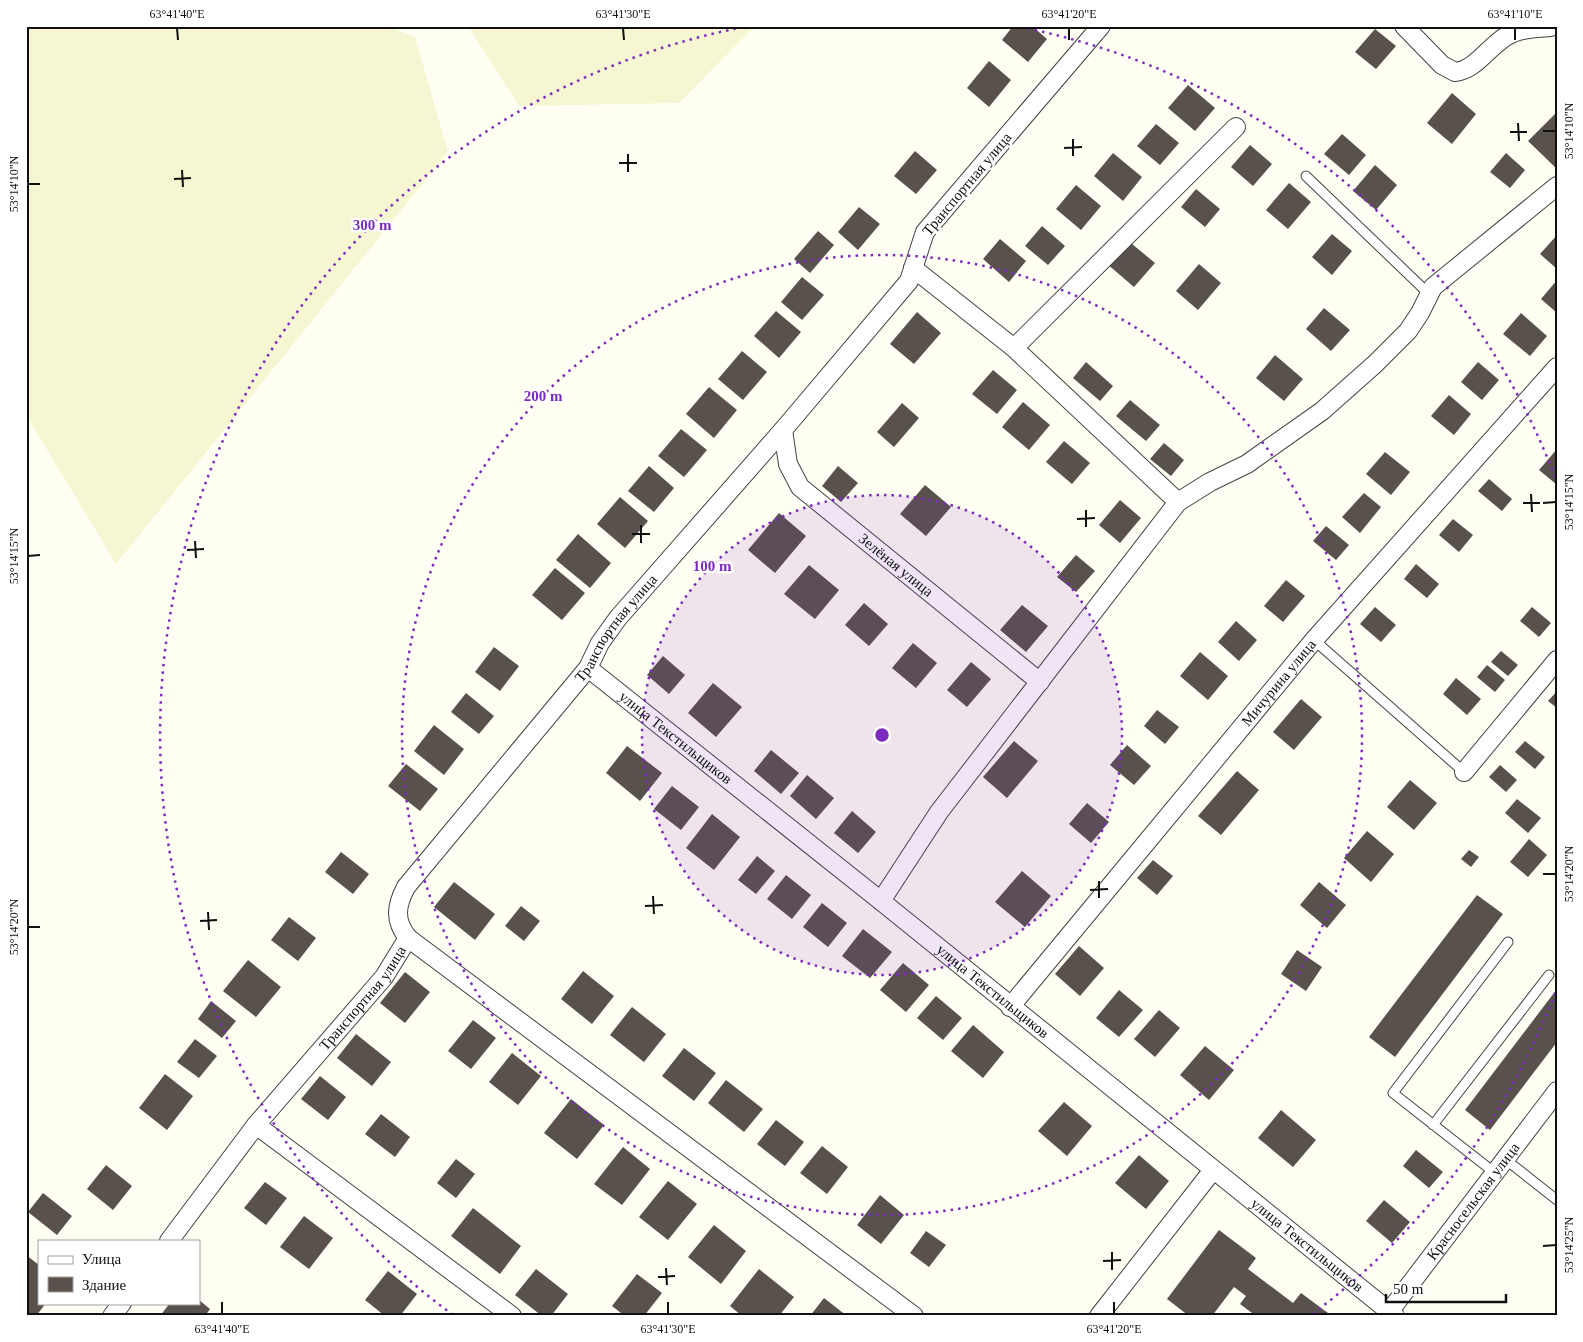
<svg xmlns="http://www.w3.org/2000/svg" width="1583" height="1342" viewBox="0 0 1583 1342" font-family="'Times New Roman',serif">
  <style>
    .farmland { fill: #f6f6d2 }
    .building { fill: #59524c }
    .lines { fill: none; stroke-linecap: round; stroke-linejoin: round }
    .service-casing { stroke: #434343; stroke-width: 11 }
    .minor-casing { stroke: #434343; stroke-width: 20 }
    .service { stroke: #fff; stroke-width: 9 }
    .minor { stroke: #fff; stroke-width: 18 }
    .ticks { fill: none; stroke: #101010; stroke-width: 2 }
    .ring { fill: none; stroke: #7b2cbf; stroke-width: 2.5; stroke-dasharray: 2.5 5 }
    .labels { text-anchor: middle; stroke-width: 5; stroke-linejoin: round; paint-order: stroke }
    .street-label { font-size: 15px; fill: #101010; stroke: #fff }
    .centre { fill: #7b2cbf; stroke: #fff; stroke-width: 2.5 }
    .ring-label { font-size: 15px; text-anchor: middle; font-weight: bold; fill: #7b2cbf; stroke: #fff; stroke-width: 5; stroke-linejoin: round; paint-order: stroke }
    .neatline { fill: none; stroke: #101010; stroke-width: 2 }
    .ticks-label { font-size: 12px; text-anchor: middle; fill: #101010 }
  </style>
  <rect width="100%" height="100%" fill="#fffef3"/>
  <path class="farmland" d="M26,26H387L415,37L448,152L116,564L26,415Z
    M468,26H755L679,103L519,106Z"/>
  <path class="building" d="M1013,26H1032L1047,39L1028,62L1002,40Z
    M1375,29L1396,46L1376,69L1355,52Z
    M989,61L1011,80L989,107L967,88Z
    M1188,85L1215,108L1195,131L1168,108Z
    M1452,93L1476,114L1452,144L1427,123Z
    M1557,112V169L1528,141Z
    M1156,124L1179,143L1160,165L1137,146Z
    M1342,134L1366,155L1349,175L1324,154Z
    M1250,145L1272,164L1253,186L1231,167Z
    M915,151L937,170L916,194L894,176Z
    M1113,153L1142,177L1123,201L1094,176Z
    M1506,153L1525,170L1510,188L1490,172Z
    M1375,165L1397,185L1376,210L1353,191Z
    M1289,183L1311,202L1288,229L1266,210Z
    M1076,185L1101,206L1081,230L1056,209Z
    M1196,189L1220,209L1205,227L1181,207Z
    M859,207L880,224L858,250L838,232Z
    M1042,226L1065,246L1048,265L1025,246Z
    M818,231L834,245L810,273L794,259Z
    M1332,234L1352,251L1332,275L1312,257Z
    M1557,235V269L1540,254Z
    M1000,239L1026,261L1009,282L983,259Z
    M1126,239L1155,263L1134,287L1106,263Z
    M1199,264L1221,283L1198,310L1176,291Z
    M802,277L824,295L802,320L781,302Z
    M1557,280V313L1541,299Z
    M1324,308L1350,330L1331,351L1306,329Z
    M776,311L801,332L779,358L754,336Z
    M917,312L941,333L914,364L890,344Z
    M1521,313L1547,336L1530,356L1503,334Z
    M742,351L767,372L743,400L718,379Z
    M1275,355L1303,379L1284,401L1256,378Z
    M1086,362L1113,386L1100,401L1073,378Z
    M1478,362L1499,380L1482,400L1461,382Z
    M993,370L1017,390L997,414L972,394Z
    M709,387L737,410L714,438L686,414Z
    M1449,395L1471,414L1454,435L1431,416Z
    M1130,400L1160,425L1146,441L1116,416Z
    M1023,402L1050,425L1029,450L1002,427Z
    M902,403L919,418L894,447L877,432Z
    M681,429L707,450L684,477L658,456Z
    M1064,441L1090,463L1072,484L1046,462Z
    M1164,443L1184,460L1171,476L1150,459Z
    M1557,449V483L1556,484L1539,470Z
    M1385,452L1410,472L1391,495L1366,474Z
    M649,466L674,488L654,512L628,491Z
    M838,466L858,483L841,502L822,486Z
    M1489,479L1512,499L1502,511L1478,491Z
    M925,485L951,507L926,536L900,514Z
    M1364,493L1381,507L1360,533L1342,517Z
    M620,497L648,521L625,548L597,524Z
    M1120,500L1141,518L1120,543L1099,525Z
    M779,513L806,536L775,573L748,550Z
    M1453,519L1473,535L1459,552L1439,535Z
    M1326,526L1349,545L1336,560L1313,541Z
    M578,534L611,563L590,588L556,560Z
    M1076,555L1095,571L1076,592L1057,577Z
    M1416,564L1439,584L1427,598L1404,579Z
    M809,565L839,590L815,619L784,594Z
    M555,568L585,593L562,620L532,595Z
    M1286,580L1305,596L1283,622L1264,606Z
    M864,603L888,624L869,646L845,625Z
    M1022,605L1048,626L1026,652L1000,630Z
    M1375,607L1396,625L1381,642L1360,624Z
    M1532,607L1551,623L1539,637L1520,621Z
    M1236,621L1257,640L1239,661L1218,642Z
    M913,643L937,663L916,688L892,668Z
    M494,647L519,666L500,691L475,672Z
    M1501,651L1518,665L1508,676L1491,662Z
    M1200,652L1228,676L1208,700L1180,676Z
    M663,656L685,675L669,694L647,675Z
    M971,662L991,679L967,707L947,690Z
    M1487,665L1505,680L1495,692L1477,677Z
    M1456,678L1481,699L1467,715L1443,694Z
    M713,683L742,707L716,737L688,713Z
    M1557,691V708L1548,701Z
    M466,693L494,716L479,734L451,712Z
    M1301,699L1322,717L1294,750L1273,732Z
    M1157,710L1179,727L1165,744L1144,726Z
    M434,725L464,749L444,775L414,751Z
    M1014,741L1038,761L1007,798L983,777Z
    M1525,741L1545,757L1535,769L1515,752Z
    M1127,745L1151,766L1134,785L1110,765Z
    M627,746L662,773L640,801L606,773Z
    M771,750L799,773L781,794L754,771Z
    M406,764L438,789L420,811L388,786Z
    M1500,765L1517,780L1506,792L1489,777Z
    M1237,771L1259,790L1221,835L1198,816Z
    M807,775L834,798L816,819L790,796Z
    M1410,780L1437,803L1414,830L1387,807Z
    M672,786L699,807L681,830L654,809Z
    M1517,799L1541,818L1528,833L1505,813Z
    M1087,803L1109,822L1091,843L1069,824Z
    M852,811L876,832L858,853L834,833Z
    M712,814L740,837L714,870L686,848Z
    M1367,831L1394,854L1371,882L1344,858Z
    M1529,839L1547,855L1528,877L1510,862Z
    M1469,850L1479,857L1471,867L1461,859Z
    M341,852L369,874L353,894L325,872Z
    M757,856L775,871L756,894L738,880Z
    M1153,860L1173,876L1157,895L1137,878Z
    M1022,871L1051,896L1025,927L995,902Z
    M786,875L811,895L792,919L767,899Z
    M454,882L495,914L475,940L434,907Z
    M1319,882L1346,905L1327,928L1300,905Z
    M1477,895L1503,914L1395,1057L1369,1037Z
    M822,903L847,923L828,947L803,927Z
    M521,906L540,921L524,941L505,926Z
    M289,917L316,938L298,961L271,940Z
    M863,929L892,952L870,978L842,956Z
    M1079,946L1104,968L1080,996L1055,974Z
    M1297,950L1322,967L1306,991L1281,974Z
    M248,960L281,987L256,1017L223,991Z
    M903,963L929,985L906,1012L880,990Z
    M583,971L614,996L592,1024L561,999Z
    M405,972L430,992L405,1023L380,1003Z
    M1557,989V1042L1490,1130L1465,1110Z
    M1119,990L1143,1010L1119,1037L1096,1018Z
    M936,996L962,1018L943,1040L917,1018Z
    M211,1001L236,1021L222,1038L198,1019Z
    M632,1007L666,1034L644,1062L610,1035Z
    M1159,1010L1180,1028L1155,1057L1134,1039Z
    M473,1020L496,1038L471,1069L448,1051Z
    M973,1025L1004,1052L983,1078L951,1051Z
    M356,1034L391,1062L372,1086L337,1058Z
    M195,1039L217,1056L199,1078L177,1062Z
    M1205,1046L1234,1070L1209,1100L1180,1075Z
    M684,1048L716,1073L694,1101L662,1076Z
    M512,1053L541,1076L518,1105L489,1082Z
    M165,1074L193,1096L167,1130L139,1108Z
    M320,1076L346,1097L328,1120L301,1099Z
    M726,1080L763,1109L744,1132L708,1103Z
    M571,1099L604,1125L577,1159L544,1133Z
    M1064,1102L1092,1126L1067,1156L1038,1131Z
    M1281,1110L1316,1140L1293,1167L1258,1138Z
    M381,1114L410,1137L395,1157L365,1134Z
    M776,1120L804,1142L785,1166L757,1144Z
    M822,1146L848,1167L827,1194L800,1173Z
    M623,1147L650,1169L622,1205L594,1184Z
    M1416,1150L1443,1172L1429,1188L1403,1166Z
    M1139,1155L1169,1181L1146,1209L1115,1183Z
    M456,1159L475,1174L456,1198L437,1183Z
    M106,1165L132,1186L113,1210L87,1189Z
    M668,1181L697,1204L668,1240L639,1217Z
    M265,1182L287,1198L266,1225L244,1208Z
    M43,1193L72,1216L57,1235L28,1212Z
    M880,1195L904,1215L881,1244L857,1225Z
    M1384,1200L1410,1222L1392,1243L1366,1221Z
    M473,1208L521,1246L500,1274L451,1236Z
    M304,1216L333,1238L309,1269L280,1247Z
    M714,1225L746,1251L721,1284L688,1257Z
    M1219,1230L1256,1258L1248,1269L1293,1303L1301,1293L1332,1316H1256L1240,1304L1246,1296L1234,1287L1212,1316H1189L1167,1299Z
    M926,1231L946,1245L929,1267L910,1253Z
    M26,1255L39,1265V1303H46L36,1316L26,1314Z
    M536,1269L568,1294L551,1316H542L515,1295Z
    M759,1269L794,1297L779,1316H742L730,1306Z
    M388,1271L417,1294L400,1316H385L365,1300Z
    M637,1274L662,1293L644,1316H625L612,1306Z
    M824,1298L847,1316H810Z
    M199,1300L210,1309L205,1316H160L170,1303H199Z"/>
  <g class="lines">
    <g class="service-casing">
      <path id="service" d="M1306,176L1429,294
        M1314,640L1464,772
        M1433,1125L1549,975
        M1505,1159L1557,1200
        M1495,1173L1393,1093L1508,942"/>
    </g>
    <g class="minor-casing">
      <g id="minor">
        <path d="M1404,26L1442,65L1455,72C1478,70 1491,41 1513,33C1524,28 1539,28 1551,27"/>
        <path d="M913,268L1014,348L1178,502"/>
        <path d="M1014,348L1236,127"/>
        <path id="s1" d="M783,430L788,464L800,487L1040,682"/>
        <path id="s2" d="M588,668L881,901L1395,1316"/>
        <path d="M1464,772L1557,660"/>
        <path d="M881,901L939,812L1178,502L1210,482L1247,464L1322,411L1375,364L1408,331L1420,313L1433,287L1557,186"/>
        <path d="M408,938L914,1316"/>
        <path id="s3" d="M1010,1007L1314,640L1557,367"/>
        <path d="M256,1125L512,1316"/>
        <path id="s4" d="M169,1241L256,1125L384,977L408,938C394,920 396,906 406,887L588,668L600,643L618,618L783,430L909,281L925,232L1101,26"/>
        <path id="s5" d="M1389,1312L1557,1091"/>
        <path d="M112,1316L122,1303"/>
        <path d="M1099,1316L1213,1170"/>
      </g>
    </g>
    <use href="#service" class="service"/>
    <use href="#minor" class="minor"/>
  </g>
  <path class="ticks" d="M177,28L178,40M623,28L624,40M1069,28V40M1515,28V40M1518,123L1519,141M1543,131H1556M1510,132H1527M1073,139V156M1064,148L1082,147M628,154V172M619,163H637M182,170L183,187M174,179L191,178M28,184H40M1531,494L1532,512M1523,503H1540M1543,503L1556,502M1086,510V527M1077,519L1095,518M641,525V543M632,534H650M195,541L196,558M187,550L204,549M28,556L40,555M1543,874H1556M1099,881V898M1090,890L1108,889M653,896L654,914M645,906L663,905M208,912L209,930M200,921L217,920M28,927H40M1543,1246L1556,1245M1112,1252V1270M1103,1261L1121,1260M666,1268L667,1285M658,1277L675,1276M222,1302V1314M668,1302V1314M1114,1302V1314"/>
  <circle cx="882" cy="735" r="240" fill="#7b2cbf" fill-opacity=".12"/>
  <g class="ring">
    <circle cx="882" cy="735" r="240"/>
    <circle cx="882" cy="735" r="480"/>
    <path d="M1555 993A721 721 0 0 1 1311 1315M453 1315A721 721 0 0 1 744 27M1020 27A721 721 0 0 1 1555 477"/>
  </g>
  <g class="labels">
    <g class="street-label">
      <text transform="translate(967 184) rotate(-50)" y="5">Транспортная улица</text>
      <text dy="5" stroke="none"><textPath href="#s1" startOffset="184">Зелёная улица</textPath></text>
      <text dy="5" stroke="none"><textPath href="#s4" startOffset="775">Транспортная улица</textPath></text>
      <text dy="5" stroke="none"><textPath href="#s3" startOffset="421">Мичурина улица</textPath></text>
      <text dy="5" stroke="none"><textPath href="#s2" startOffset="112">улица Текстильщиков</textPath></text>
      <text dy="5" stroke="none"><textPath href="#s2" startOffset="518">улица Текстильщиков</textPath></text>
      <text dy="5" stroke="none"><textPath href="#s4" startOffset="311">Транспортная улица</textPath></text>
      <text dy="5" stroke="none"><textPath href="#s5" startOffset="139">Красносельская улица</textPath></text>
      <text dy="5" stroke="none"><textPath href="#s2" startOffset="922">улица Текстильщиков</textPath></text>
    </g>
  </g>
  <circle cx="882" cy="735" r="8" class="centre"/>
  <g class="ring-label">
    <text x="372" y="230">300 m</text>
    <text x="543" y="401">200 m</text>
    <text x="712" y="571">100 m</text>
  </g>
  <rect width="1583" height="1342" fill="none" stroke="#ffffff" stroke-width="55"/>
  <rect x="38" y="1240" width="162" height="65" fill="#ffffff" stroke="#9f9f9f"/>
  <rect x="48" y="1256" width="25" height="8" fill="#ffffff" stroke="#9f9f9f"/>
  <text x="82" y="1264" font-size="15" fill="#101010">Улица</text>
  <rect x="48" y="1277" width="25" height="15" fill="#59524c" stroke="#9f9f9f"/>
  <text x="82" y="1290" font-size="15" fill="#101010">Здание</text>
  <path d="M1386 1294v8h120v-8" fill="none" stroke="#101010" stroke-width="2.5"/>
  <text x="1393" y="1294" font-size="15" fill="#101010" stroke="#ffffff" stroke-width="4" paint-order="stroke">50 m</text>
  <rect x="28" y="28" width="1528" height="1286" class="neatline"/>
  <g class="ticks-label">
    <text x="177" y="18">63°41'40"E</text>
    <text x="623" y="18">63°41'30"E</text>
    <text x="1069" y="18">63°41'20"E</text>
    <text x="1515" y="18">63°41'10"E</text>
    <text transform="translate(1569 131) rotate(-90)" y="4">53°14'10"N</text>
    <text transform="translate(14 184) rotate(-90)" y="4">53°14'10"N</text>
    <text transform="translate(1569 502) rotate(-90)" y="4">53°14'15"N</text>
    <text transform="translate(14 556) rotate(-90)" y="4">53°14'15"N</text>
    <text transform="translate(1569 874) rotate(-90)" y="4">53°14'20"N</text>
    <text transform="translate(14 927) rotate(-90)" y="4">53°14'20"N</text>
    <text transform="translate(1569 1245) rotate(-90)" y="4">53°14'25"N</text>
    <text x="222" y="1333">63°41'40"E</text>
    <text x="668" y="1333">63°41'30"E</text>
    <text x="1114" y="1333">63°41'20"E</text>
  </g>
</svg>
